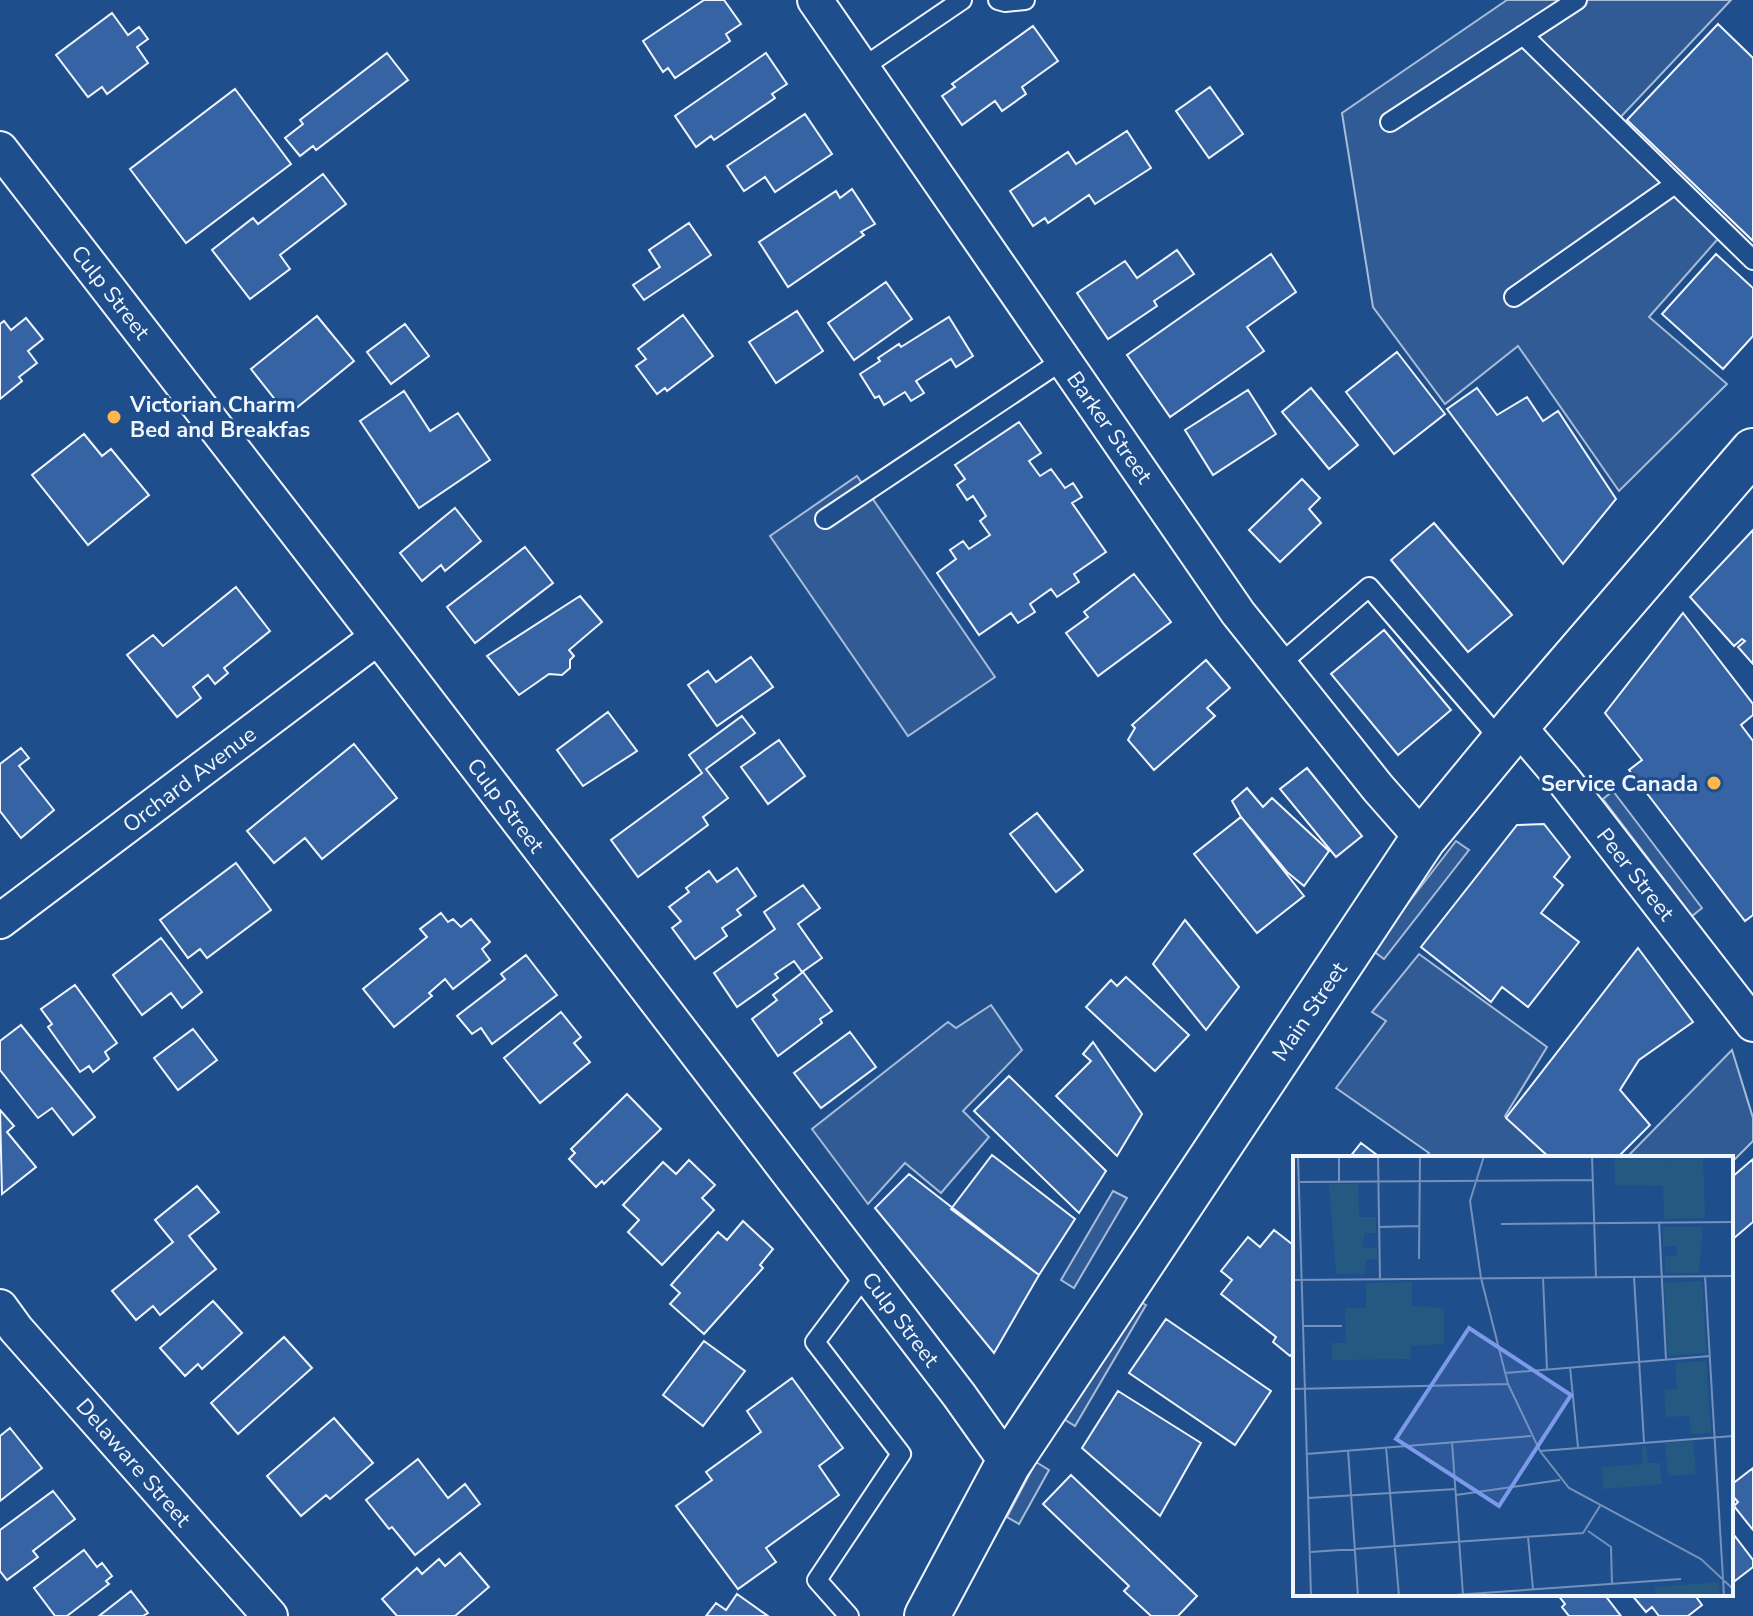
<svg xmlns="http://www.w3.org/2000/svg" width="1753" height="1616" viewBox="0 0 1753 1616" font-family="'Nunito Sans',sans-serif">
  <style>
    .parking { fill: #305b95; stroke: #a8bbd7; stroke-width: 2 }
    .building { fill: #3563a3; stroke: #f2f6ff; stroke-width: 2 }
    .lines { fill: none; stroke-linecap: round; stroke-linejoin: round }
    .service-casing { stroke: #f2f6ff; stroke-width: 22 }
    .minor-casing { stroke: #f2f6ff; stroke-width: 38 }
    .tertiary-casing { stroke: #f2f6ff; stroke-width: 48 }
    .service { stroke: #1f4e8c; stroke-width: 18 }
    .minor { stroke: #1f4e8c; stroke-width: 34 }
    .tertiary { stroke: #1f4e8c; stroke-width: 44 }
    .poi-dot { fill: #ffb74d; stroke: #1f4e8c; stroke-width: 3 }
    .labels { text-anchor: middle; stroke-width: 6; stroke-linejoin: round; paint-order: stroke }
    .street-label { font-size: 22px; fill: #f2f6ff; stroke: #1f4e8c }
    .poi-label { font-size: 22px; font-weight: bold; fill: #f2f6ff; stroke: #1f4e8c; text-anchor: start }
    .inset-road { fill: none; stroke: #7391ba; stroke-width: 2 }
    .view { fill: #7d9aea; fill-opacity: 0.15; stroke: #7d9aea; stroke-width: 4 }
    .inset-edge { fill: none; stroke: #f2f6ff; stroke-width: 4 }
  </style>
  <rect width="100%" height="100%" fill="#1f4e8c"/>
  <path class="parking" d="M1507,0H1731L1615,123L1724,232L1649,317L1727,384L1619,491L1518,346L1445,404L1373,307L1342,113Z
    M857,476L995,677L908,736L770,536Z
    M1613,791L1702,908L1692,916L1603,799Z
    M1456,841L1469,850L1384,959L1372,950Z
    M1419,954L1547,1047L1505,1116L1550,1158H1426L1429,1153L1336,1088L1386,1021L1372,1012Z
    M991,1005L1022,1050L963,1111L989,1137L941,1193L905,1163L868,1204L812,1129L948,1022L956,1028Z
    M1732,1050L1753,1118V1141L1731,1163V1158H1626Z
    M1113,1191L1127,1198L1074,1288L1061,1280Z
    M1132,1297L1146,1305L1075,1426L1062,1418Z
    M1036,1462L1049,1470L1019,1524L1007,1517Z"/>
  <path class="building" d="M704,0H724L741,24L726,34L730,41L675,78L668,68L663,72L643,41Z
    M112,13L128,35L139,27L148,39L137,47L148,63L107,94L102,87L88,97L56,55Z
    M1718,24L1753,58V241L1627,120Z
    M1033,26L1058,61L1022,87L1026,94L1002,111L995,101L962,125L942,96L955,87L952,84Z
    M387,53L408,80L316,150L313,146L300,156L285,138L303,124L300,120Z
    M766,53L787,84L772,94L775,98L714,140L711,136L696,147L675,116Z
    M1210,87L1243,134L1209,158L1176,111Z
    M235,89L291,164L186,243L130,169Z
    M805,114L832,154L775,192L765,177L744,191L727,166Z
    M1127,131L1151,168L1095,204L1089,195L1048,223L1045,218L1033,226L1010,191L1068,152L1076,164Z
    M323,174L346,204L280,255L290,269L250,299L212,250L253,218L258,224Z
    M852,189L875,224L861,232L864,235L788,287L759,242L836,191L840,198Z
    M689,223L711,255L644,300L633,285L660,267L649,250Z
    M1177,250L1194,274L1154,301L1157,306L1108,339L1077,293L1125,261L1137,278Z
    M1271,254L1296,292L1247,327L1264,351L1170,417L1127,355Z
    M1716,254L1753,288V336L1723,369L1662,314Z
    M886,282L912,319L854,360L828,323Z
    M797,311L823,351L776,383L749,342Z
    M683,315L713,356L667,391L665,388L657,394L636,366L646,359L638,349Z
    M317,316L354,361L294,410L288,401L281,407L251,369Z
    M949,317L973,356L956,367L951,359L916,381L924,393L911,401L905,392L884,405L879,396L875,398L860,374L880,361L878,358L899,344L901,347Z
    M26,318L43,339L28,351L37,363L19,377L22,381L0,399V324L4,321L11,330Z
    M405,324L429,356L391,384L367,352Z
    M1397,352L1445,414L1394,454L1346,392Z
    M1311,388L1358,445L1329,469L1282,412Z
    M1477,388L1497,415L1527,397L1543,421L1558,411L1616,499L1563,564L1447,409Z
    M1248,390L1276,434L1213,475L1185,430Z
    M404,391L430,431L458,413L490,460L419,508L360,421Z
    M1019,422L1041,453L1029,461L1040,476L1051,469L1065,488L1073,483L1082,497L1072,503L1106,552L1074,574L1079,582L1057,597L1051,589L1030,604L1035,612L1018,623L1011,613L979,635L937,573L956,559L950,550L963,541L969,549L990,535L980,521L986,516L973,496L967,500L957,485L965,479L955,465Z
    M84,434L102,456L111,449L149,495L88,545L32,475Z
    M1302,479L1320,498L1309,509L1321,523L1280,562L1249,530Z
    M455,508L481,541L445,571L441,565L422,581L400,553Z
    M1434,523L1512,615L1468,652L1391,560Z
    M1753,530V664L1738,647L1745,641L1742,639L1734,646L1690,597Z
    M525,547L553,583L475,643L447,607Z
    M1134,574L1171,622L1098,676L1066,633L1088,617L1084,612Z
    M236,587L270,631L224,668L228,673L215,684L208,675L193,687L201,698L177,717L127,655L153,635L163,646Z
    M580,596L602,622L569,650L574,656L570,660V668L562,675L549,674L519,695L487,656Z
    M1683,613L1753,704V715L1741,725L1753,741V915L1745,921L1629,770L1642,760L1605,713Z
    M1384,630L1451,710L1398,755L1331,674Z
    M751,657L773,687L717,726L688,685L708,671L716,682Z
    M1206,660L1230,688L1207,708L1215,716L1154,770L1128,740L1135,728L1132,725Z
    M608,712L637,751L583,786L557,750Z
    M742,716L755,733L706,769L728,798L703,817L708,825L638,877L611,840L702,773L689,755Z
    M779,740L805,776L768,804L741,767Z
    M354,744L397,798L322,859L305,838L274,863L247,831Z
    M21,748L29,758L19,766L54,810L21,838L0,811V764Z
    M1307,768L1362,836L1336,857L1280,789Z
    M1247,788L1263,807L1272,798L1329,851L1304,886L1287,872L1241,817L1232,801Z
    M1037,813L1083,870L1056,892L1010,834Z
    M1241,817L1304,896L1257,933L1194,854Z
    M1544,824L1570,857L1554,877L1563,885L1541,913L1579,942L1528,1007L1502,987L1491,1002L1421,947L1517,825Z
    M236,863L271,910L207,958L200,949L188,958L160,920Z
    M737,868L756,896L737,910L741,915L722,928L727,936L695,959L672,928L681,921L669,907L689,892L686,888L709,871L717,882Z
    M803,885L820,908L798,924L822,958L802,972L794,961L775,974L778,978L737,1007L714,973L775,929L764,912Z
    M441,913L448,922L453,919L461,927L471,919L490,942L482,949L490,960L453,989L445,979L429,993L432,996L394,1027L363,989L427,937L420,929Z
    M1185,920L1239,987L1206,1030L1153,964Z
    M161,938L202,992L182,1008L171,993L142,1015L113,975Z
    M1638,948L1693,1022L1639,1060L1620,1090L1650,1125L1617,1158H1550L1506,1118Z
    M526,955L557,995L492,1044L481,1028L472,1034L457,1016L505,979L501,974Z
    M803,972L832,1011L820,1019L822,1023L778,1056L752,1019L777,1000L773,995Z
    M1126,977L1189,1035L1155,1071L1086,1007L1111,980L1117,986Z
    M75,985L117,1043L105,1052L109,1059L93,1072L89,1066L80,1072L48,1027L52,1024L41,1009Z
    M561,1012L581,1037L574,1043L590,1062L540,1103L504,1058Z
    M21,1025L95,1117L73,1135L52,1108L38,1118L0,1070V1041Z
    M193,1029L217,1060L178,1090L154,1058Z
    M850,1032L876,1067L821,1108L794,1073Z
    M1093,1042L1142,1114L1117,1156L1056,1096L1091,1061L1083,1054Z
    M1009,1076L1106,1171L1079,1213L974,1111Z
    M627,1094L661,1129L604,1184L602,1181L596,1187L569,1159L575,1153L571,1149Z
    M0,1110L14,1126L7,1132L36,1167L2,1194Z
    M1361,1143L1381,1158H1349Z
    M992,1155L1075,1219L1039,1275L951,1209Z
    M1753,1159V1222L1733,1239L1731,1178Z
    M689,1160L715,1185L702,1198L714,1210L662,1265L628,1232L639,1220L623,1205L663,1162L676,1174Z
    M909,1174L1039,1275L994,1353L875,1208Z
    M197,1186L219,1212L189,1236L216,1269L160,1315L153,1306L136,1320L112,1291L173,1242L155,1220Z
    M743,1221L773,1249L760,1265L763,1268L704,1334L670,1304L680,1293L671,1285L718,1232L727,1240Z
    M1274,1230L1292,1244L1295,1240V1354L1293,1353L1290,1356L1273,1342L1276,1337L1221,1294L1232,1280L1221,1271L1248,1237L1260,1247Z
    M213,1301L242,1333L202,1369L198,1364L185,1376L160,1348Z
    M1166,1319L1271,1391L1235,1445L1129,1373Z
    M284,1337L312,1368L238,1434L211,1403Z
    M704,1341L745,1371L703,1426L663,1395Z
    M792,1378L843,1448L819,1466L839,1495L766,1548L776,1562L738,1589L676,1506L712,1480L706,1472L761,1432L747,1411Z
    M1118,1391L1201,1443L1160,1516L1082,1448Z
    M334,1418L373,1463L330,1499L326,1495L301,1516L267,1476Z
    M10,1428L42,1468L0,1501V1436Z
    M418,1459L448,1498L465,1484L480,1504L415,1555L392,1527L389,1529L366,1500Z
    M1753,1468V1530L1734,1506L1738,1502L1731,1494V1485Z
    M1071,1475L1197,1596L1178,1616H1151L1124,1591L1129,1586L1043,1504Z
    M53,1491L75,1519L33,1551L38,1557L7,1580L0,1571V1530Z
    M1731,1531L1753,1560V1567L1731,1584Z
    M84,1550L97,1567L102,1563L112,1576L106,1581L109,1584L67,1616H55L34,1588Z
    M460,1553L489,1587L455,1616H397L382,1599L417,1568L422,1574L439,1559L445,1566Z
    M131,1591L148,1613L143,1616H99Z
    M737,1594L768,1616H706L716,1603L726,1610Z
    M1557,1594H1604L1621,1616H1569L1562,1607L1565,1604Z
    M1631,1594H1694L1702,1605L1688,1616H1659L1652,1607L1646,1612Z"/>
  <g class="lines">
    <g class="service-casing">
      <path id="service" d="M998,0L1005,2L1025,0
        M1523,35L1753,260
        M862,68L962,0
        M1390,122L1577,0
        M1514,297L1675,184
        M825,519L1063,360
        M1279,665L1369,587L1503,743
        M849,1616L817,1580L901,1454L815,1342L866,1274"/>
    </g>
    <g class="minor-casing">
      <path id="minor" d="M815,0L1238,613L1378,788L1423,839
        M0,149L378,637L959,1395L1008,1464
        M1517,725L1563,779L1753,1024
        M0,921L378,637
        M0,1307L16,1329L270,1616"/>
    </g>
    <g class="tertiary-casing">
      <path id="tertiary" d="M927,1616L1008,1464L1423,839L1517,725L1753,451"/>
    </g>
    <use href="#service" class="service"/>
    <use href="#minor" class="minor"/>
    <use href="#tertiary" class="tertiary"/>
  </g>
  <g class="poi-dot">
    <circle cx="114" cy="417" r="8"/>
    <circle cx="1714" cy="783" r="8"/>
  </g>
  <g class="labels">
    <g class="street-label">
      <text transform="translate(111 292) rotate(52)" y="8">Culp Street</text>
      <text transform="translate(1110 427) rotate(55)" y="8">Barker Street</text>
      <text transform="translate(189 779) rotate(-37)" y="8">Orchard Avenue</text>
      <text transform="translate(506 805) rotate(53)" y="8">Culp Street</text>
      <text transform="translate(1636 874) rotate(52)" y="8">Peer Street</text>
      <text transform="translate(1309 1011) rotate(-56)" y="8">Main Street</text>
      <text transform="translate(901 1319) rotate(53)" y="8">Culp Street</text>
      <text transform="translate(134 1462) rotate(49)" y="8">Delaware Street</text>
    </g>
    <g class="poi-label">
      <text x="130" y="412">Victorian Charm<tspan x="130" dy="25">Bed and Breakfas</tspan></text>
      <text x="1698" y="791" text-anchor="end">Service Canada</text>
    </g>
  </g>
  <g transform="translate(1293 1156)">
    <rect width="440" height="440" fill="#1f4e8c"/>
    <path d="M377,0H410L412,62L371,63L370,30H378ZM370,71H410L406,117H372V100H384V90H370ZM409,125L413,197L375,200L371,127ZM413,205L418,277L398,278L396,260L373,261L371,234L384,233L382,207ZM426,426L427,440H362V431Z" fill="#245a82"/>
    <path d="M119,126V150L151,152V188L118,190L117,203L39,204V187H53L52,152H73V127ZM400,285L403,318L375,320L372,287Z" fill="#245a82"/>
    <path d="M321,0H377L378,30L322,29ZM36,28H65L66,61H83V77H71L70,91L84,92V103L73,104L72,118H43ZM349,290H353L355,307H367L369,328L310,333L309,311L349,308Z" fill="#245a82"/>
    <path class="inset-road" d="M5,0L18,440M46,0V25M85,0L87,122M191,0L177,45L188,122L215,228L247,295L276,332L408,403L440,433M299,0L303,122M7,26L300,24M366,66L373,204M208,68L440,66M86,71L126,70M126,103L127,0M412,120L431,440M341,121L351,286M250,122L254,213M0,124L440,120M10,170H49M277,211L285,291M212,217L417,200M0,233L215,228M159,286L170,439M93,291L106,440M55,294L65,440M247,295L440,280M13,298L238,280M163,339L267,324M15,342L163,333M295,375L318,391L319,428M235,381L240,433M18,396L290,377L307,350M147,440L388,423"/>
    <path class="view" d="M176,172L278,239L206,350L103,283Z"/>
    <rect width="440" height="440" class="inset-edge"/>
  </g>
</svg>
